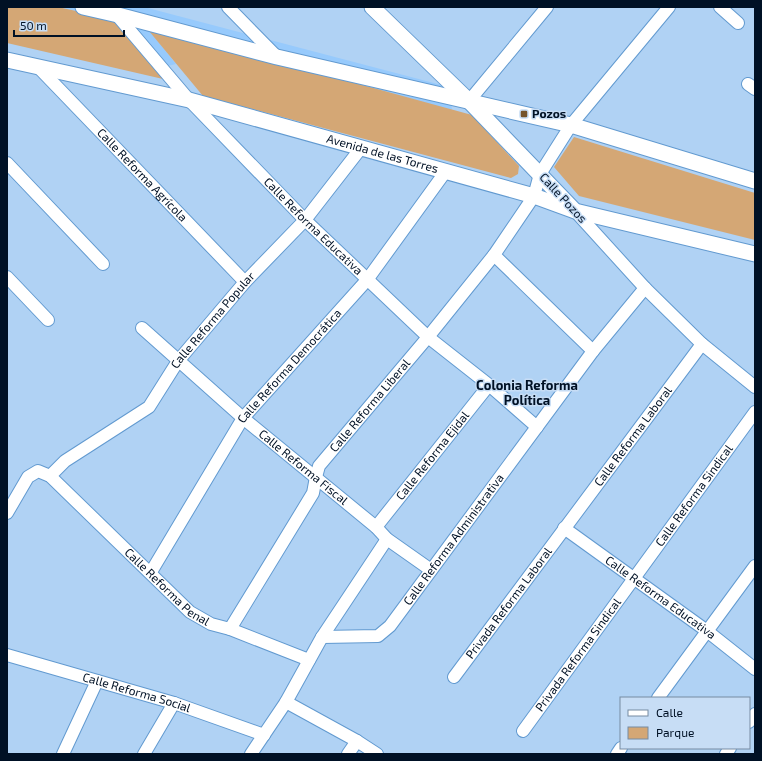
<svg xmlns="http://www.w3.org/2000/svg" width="762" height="761" viewBox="0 0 762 761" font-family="'Exo 2',sans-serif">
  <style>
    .built { fill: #97cafc }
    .green { fill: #d4a775 }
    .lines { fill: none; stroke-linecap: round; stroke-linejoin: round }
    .minor-casing { stroke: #629ad0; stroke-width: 14 }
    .tertiary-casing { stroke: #629ad0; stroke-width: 17 }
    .minor { stroke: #fff; stroke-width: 12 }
    .tertiary { stroke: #fff; stroke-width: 15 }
    .poi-dot { fill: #76542b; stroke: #c7ddf5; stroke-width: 1.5 }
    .labels { text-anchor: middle; stroke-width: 3; stroke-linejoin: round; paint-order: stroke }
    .poi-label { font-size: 12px; font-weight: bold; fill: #001125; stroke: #c7ddf5; text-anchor: start }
    .street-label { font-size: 12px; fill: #001125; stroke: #c7ddf5 }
    .neighbourhood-label { font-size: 13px; font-weight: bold; fill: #001125; stroke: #c7ddf5 }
  </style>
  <rect width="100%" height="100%" fill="#b0d2f4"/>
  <path class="built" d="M58,7H144L449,87L452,110L145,25L176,64L155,69L112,19Z"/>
  <path class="green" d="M7,7H58L112,19L163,79L7,43Z
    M144,25L472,115L519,166L518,174L511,178L203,96Z
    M574,137L755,193V240L579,196L554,167Z"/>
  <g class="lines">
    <g class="minor-casing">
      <g id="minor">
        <path d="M228,7L277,57"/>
        <path d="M720,7L738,23"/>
        <path id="s1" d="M116,14L189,100L305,220L428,337L489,385L537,427"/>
        <path id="s2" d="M38,67L245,282"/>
        <path d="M748,84L755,89"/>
        <path d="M469,101L547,7"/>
        <path d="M7,163L103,264"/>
        <path d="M575,211L645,288L702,344L755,387"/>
        <path d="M494,255L593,351"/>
        <path d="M7,277L48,320"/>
        <path id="s3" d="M142,328L243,418L376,527L387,539L431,570"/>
        <path id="s4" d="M50,476L65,461L149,407L178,361L245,282L305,220L361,148"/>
        <path id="s5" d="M7,513L28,477L38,471L50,476L190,612L211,624L230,629L309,660"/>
        <path id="s6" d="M376,527L489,385"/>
        <path id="s7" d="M564,528L707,631L755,669"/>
        <path id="s8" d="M151,572L243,418L367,280L446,171"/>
        <path id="s9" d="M230,629L313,493L316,477L319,466L428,337L494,255L534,196L540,174L571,125L669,7"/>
        <path id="s10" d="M322,637L378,636L390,626L593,351L645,288"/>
        <path id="s11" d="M7,655L174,703L264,735"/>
        <path id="s12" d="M454,677L702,344"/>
        <path d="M658,698L755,566"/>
        <path d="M286,702L357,741L377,754"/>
        <path d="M749,722L755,714"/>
        <path id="s13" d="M523,731L755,412"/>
        <path d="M63,754L97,681"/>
        <path d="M144,754L174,703"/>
        <path d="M251,754L286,702L322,637L387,539"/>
        <path d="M348,754L357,741"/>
        <path d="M617,754L621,748"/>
        <path d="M726,754L730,748"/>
      </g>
    </g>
    <g class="tertiary-casing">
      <g id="tertiary">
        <path d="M83,7L118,15L277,57L571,125L755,181"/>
        <path d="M372,7L469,101L573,209"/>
        <path id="s14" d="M7,60L189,100L534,196L575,211L755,254"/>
      </g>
    </g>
    <use href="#minor" class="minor"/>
    <use href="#tertiary" class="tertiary"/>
  </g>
  <rect class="poi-dot" x="520" y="110" width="8" height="8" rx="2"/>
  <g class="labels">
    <g class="poi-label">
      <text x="532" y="118">Pozos</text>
    </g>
    <g class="street-label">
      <text dy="4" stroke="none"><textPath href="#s14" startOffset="387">Avenida de las Torres</textPath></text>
      <text dy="4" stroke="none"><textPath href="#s2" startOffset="150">Calle Reforma Agrícola</textPath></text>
      <text transform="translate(563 198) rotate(47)" y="4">Calle Pozos</text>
      <text dy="4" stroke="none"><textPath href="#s1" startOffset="290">Calle Reforma Educativa</textPath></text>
      <text dy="4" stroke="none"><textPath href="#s4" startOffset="229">Calle Reforma Popular</textPath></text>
      <text dy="4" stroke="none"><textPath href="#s8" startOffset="249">Calle Reforma Democrática</textPath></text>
      <text dy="4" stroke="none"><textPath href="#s9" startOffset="266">Calle Reforma Liberal</textPath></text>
      <text dy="4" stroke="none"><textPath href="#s12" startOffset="300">Calle Reforma Laboral</textPath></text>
      <text dy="4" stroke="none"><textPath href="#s6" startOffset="91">Calle Reforma Ejidal</textPath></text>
      <text dy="4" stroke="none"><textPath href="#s3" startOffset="213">Calle Reforma Fiscal</textPath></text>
      <text dy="4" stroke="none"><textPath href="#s13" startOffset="291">Calle Reforma Sindical</textPath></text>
      <text dy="4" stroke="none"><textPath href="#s10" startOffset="179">Calle Reforma Administrativa</textPath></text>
      <text dy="4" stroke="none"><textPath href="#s5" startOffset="228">Calle Reforma Penal</textPath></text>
      <text dy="4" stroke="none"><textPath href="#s7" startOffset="119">Calle Reforma Educativa</textPath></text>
      <text dy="4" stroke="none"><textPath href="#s12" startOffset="92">Privada Reforma Laboral</textPath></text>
      <text dy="4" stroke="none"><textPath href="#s13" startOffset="94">Privada Reforma Sindical</textPath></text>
      <text dy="4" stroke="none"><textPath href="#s11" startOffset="135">Calle Reforma Social</textPath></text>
    </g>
    <g class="neighbourhood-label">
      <text x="527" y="390">Colonia Reforma<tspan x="527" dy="15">Política</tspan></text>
    </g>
  </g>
  <rect width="762" height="761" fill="none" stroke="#001125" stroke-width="16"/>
  <rect x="620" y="697" width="130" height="52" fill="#c7ddf5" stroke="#778ba2"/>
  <rect x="628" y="710" width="20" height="6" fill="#ffffff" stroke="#778ba2"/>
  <text x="656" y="717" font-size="12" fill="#001125">Calle</text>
  <rect x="628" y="727" width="20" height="12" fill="#d4a775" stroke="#778ba2"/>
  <text x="656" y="737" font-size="12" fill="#001125">Parque</text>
  <path d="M14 30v6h110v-6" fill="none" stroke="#001125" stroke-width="2"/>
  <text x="20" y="30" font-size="12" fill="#001125" stroke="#c7ddf5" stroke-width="3" paint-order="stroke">50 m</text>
</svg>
